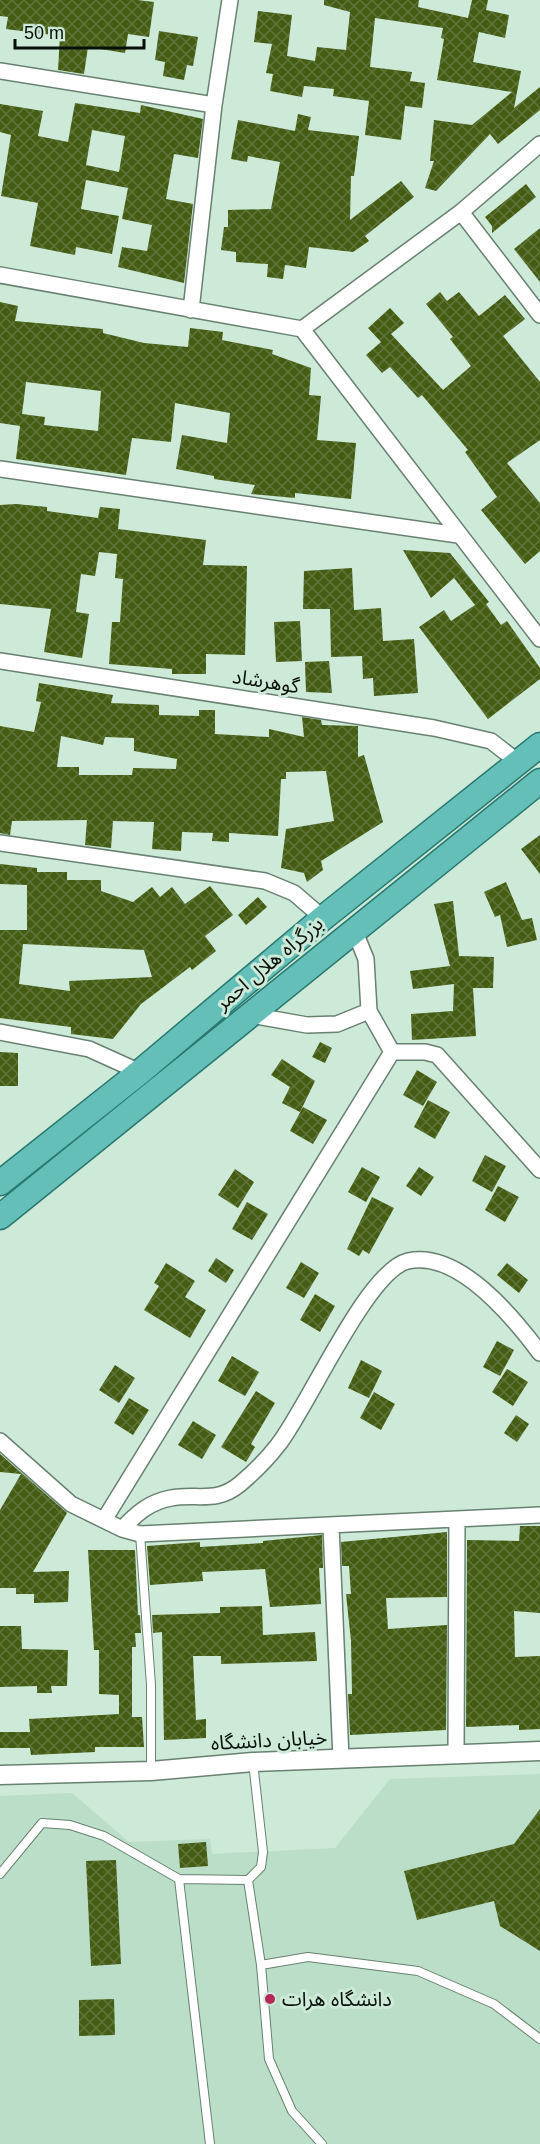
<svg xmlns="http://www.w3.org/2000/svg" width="540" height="2144" viewBox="0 0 540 2144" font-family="Arial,'Noto Sans Arabic',sans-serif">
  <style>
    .built { fill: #bbdec8 }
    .building { fill: url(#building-cross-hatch); fill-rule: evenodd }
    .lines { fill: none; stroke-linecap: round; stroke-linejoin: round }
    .service-casing { stroke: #688171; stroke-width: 10 }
    .minor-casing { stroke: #688171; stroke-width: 18 }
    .tertiary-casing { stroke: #688171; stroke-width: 21 }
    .trunk-casing { stroke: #29776f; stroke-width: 27 }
    .service { stroke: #fff; stroke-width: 8 }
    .minor { stroke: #fff; stroke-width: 15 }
    .tertiary { stroke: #fff; stroke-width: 18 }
    .trunk { stroke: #63bfb8; stroke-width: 24 }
    .poi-dot { fill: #b6285b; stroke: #cde9d7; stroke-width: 2 }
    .labels { text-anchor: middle; stroke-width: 6; stroke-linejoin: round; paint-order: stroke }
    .street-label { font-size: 20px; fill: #060f09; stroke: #cde9d7 }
    .poi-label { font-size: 20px; fill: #060f09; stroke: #cde9d7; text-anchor: start }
  </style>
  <defs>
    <pattern id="building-cross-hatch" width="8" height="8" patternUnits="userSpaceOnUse" patternTransform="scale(1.5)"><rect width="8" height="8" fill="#445d13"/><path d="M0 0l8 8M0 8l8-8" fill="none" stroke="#60743c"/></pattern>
  </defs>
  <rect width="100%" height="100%" fill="#cde9d7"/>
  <path class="built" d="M540,1774V2144H0V1796L72,1793L129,1842L210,1839L212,1854L335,1848L390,1779Z"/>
  <path class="building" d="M0,0H137L154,2L149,37L128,34L125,53L88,47L84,74L58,70L60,36L6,29L8,17L0,16Z
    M324,0H419L418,7L468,18L472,0H488L486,10L509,15L505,38L479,32L473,62L521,71L514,108L540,87V110L498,144L490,134L436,191L425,188L434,161H430L434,120L472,125L512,92L437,80L444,39L441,38L443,28L375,18L370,67L412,72L410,81L425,83L422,108L405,106L401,140L365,135L369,101L333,96L334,89L304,86L302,97L270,91L273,74L266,73L272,44L254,42L258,11L292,15L287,56L315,61L317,47L346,50L350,12L324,5Z
    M159,31L198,37L193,66L187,65L184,80L163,76L165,62L155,60Z
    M75,103L140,113L141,105L203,119L198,158L174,154L166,199L193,204L184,283L118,267L122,247L147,251L152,225L122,219L128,188L86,180L81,209L119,216L112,254L76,247L75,255L30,246L38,203L1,196L11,135L0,132V104L43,111L38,136L68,142ZM92,130L125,136L119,172L86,165Z
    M298,114L311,117L308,130L359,136L354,176H351L350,220L401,181L414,197L365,236L369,241L353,252L309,247L306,268L285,265L283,279L267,277L268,264L236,262V252L221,250L224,227H228V210L271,209L280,162L248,156L247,162L231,159L238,120L295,131Z
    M526,184L536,197L492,233V226L485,217Z
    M540,228V282L514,249Z
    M440,292L447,301L459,292L479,316L505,295L525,319L503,336L540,382V440L507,463L540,503V551L525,564L481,510L497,497L465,452L468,450L422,395L418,398L390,367L382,373L366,355L381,342L368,328L390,308L404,323L391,334L443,390L471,366L450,339L453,337L426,304Z
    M0,302L18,306L15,321L103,329V333L144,343L188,347L190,328L223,332L222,340L273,350L272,354L311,368L309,395L321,396L317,440L356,443L351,499L295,493V498L251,494L255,485L214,479V476L176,469L182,435L227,443L230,413L175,403L171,442L132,438L126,475L16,459L20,426L0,423ZM26,382L101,391L98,431L44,425L45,417L22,414Z
    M16,504L47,507V511L98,518L100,507L120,509L118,529L206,540L203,565L247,566L245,655L206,654V674H172V669L109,664L112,622H120L123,579L115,578L117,554L99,552L95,576L81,574L76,612L89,614L82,658L44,652L51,609L0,604V505Z
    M403,550L450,553L489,602L486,604L501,625L507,621L540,668V679L488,719L419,627L444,610L451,621L475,605L454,578L431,598Z
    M352,568L354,610L381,608L383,641L414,639L418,693L374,696L373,678L363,679L362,656L331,657L330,609H303L304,571Z
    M300,621L302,661L276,662L274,622Z
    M329,661L332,693L306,692L305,662Z
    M39,683L113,695L111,703L159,705V715L199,716V710H215V734L269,737V729L304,737L302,717L321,720L322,725L358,726V757L364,755L383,822L321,861L323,870L307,882L304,873L281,868L286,829L334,821L326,771L286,772V779H281L278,836L229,833V842L212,841L213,833L182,832L181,851L152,849L154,822L113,821L111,848L85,845L87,820L12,821L10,835L0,833V726L34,732L41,702L36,701ZM61,736L103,745L105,737L134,738V751L177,759L176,769L133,768L132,775H79V767H57Z
    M540,835V874L521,849Z
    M0,864L37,868V872H67V880H101V891L133,902L152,887L160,897L172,887L185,904L210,886L233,915L205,936L216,951L192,970L190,967L141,1004L113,1039L71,1034V1027L0,1018V930H27V885L0,884ZM23,944L144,950L152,977L69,981L70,991L19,984Z
    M506,882L522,920L532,918L537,940L507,947L500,915L495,917L484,892Z
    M258,897L267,907L246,925L238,915Z
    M453,901L459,956L494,957L493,988H473L476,1036L412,1040L411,1014L453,1011L454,984L413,989L410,971L450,966L434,904Z
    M320,1042L332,1048L325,1063L312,1057Z
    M0,1052L18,1053V1086H0Z
    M282,1059L315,1081L300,1112L282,1103L290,1087L271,1075Z
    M417,1070L437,1082L423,1106L403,1095Z
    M428,1100L450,1112L435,1139L414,1127Z
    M303,1107L327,1120L313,1144L290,1131Z
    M485,1155L506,1166L492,1192L472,1181Z
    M362,1167L380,1177L366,1202L348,1192Z
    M419,1167L434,1177L421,1196L406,1186Z
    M235,1169L254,1182L238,1208L218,1195Z
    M498,1186L519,1197L505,1222L485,1210Z
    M372,1197L394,1208L369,1254L363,1250L359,1256L347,1249Z
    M247,1202L268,1214L252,1240L232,1229Z
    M216,1258L234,1270L226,1283L208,1271Z
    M301,1262L319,1273L304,1298L286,1288Z
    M166,1263L195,1281L185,1297L206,1310L190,1338L144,1310L159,1286L154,1283Z
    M507,1263L528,1280L519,1293L497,1275Z
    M315,1294L335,1306L320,1332L300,1320Z
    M497,1341L514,1350L500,1376L483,1367Z
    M232,1356L259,1372L245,1396L218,1381Z
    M361,1360L382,1371L369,1398L348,1388Z
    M115,1365L135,1378L119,1403L99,1390Z
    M507,1369L528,1382L513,1406L492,1392Z
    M256,1391L275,1403L251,1444L255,1447L246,1462L221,1447Z
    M374,1392L395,1404L381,1430L360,1418Z
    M129,1398L149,1410L133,1435L114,1423Z
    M516,1415L529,1424L517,1442L504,1433Z
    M193,1421L216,1435L202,1459L178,1445Z
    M0,1454L67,1513L33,1572L69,1571L68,1602L34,1603V1594H16V1588H0V1510L21,1474L0,1472Z
    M520,1526H540V1613L514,1611L515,1657L540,1656V1729L519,1730V1725L466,1727L467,1540L519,1541Z
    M447,1532V1597L386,1598L388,1629L447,1625L446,1730L350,1735L348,1694H352L351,1641L346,1594H351L349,1566H342L341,1542Z
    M322,1535L323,1568H319L321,1604L270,1607L265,1569L202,1572L203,1581L150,1585L147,1546L200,1542V1547L263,1543V1541Z
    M88,1550H135L138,1615H140L141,1633H135L136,1647H132V1717H142L144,1747H95V1752L31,1755L30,1748H0V1732H30L29,1719L119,1714V1695L99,1694V1650H94Z
    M262,1606L263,1635L315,1632L317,1661L221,1664V1656H193L196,1720L206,1719V1738L164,1740L162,1632L153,1633L152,1615L220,1613V1607Z
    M0,1626H21L22,1649L68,1650L67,1686H51L52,1693H37V1686L0,1687Z
    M540,1809V1951L500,1926L494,1901L417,1920L404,1871L514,1844Z
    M206,1842L208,1866L180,1868L178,1844Z
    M116,1860L121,1964L91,1966L86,1861Z
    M114,1999L115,2035L79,2036V2000Z"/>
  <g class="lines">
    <g class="service-casing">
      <path id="service" d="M140,1534L151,1685V1770
        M0,1874L42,1823L70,1825L104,1836L179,1879L248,1880L261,1965L269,2059L292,2111L322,2144
        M179,1879L210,2144
        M248,1880L261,1867L263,1852L253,1762
        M261,1965L308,1957L418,1971L494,2004L540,2039"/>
    </g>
    <g class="minor-casing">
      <path id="minor" d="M0,71L214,105
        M461,212L540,315
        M0,275L302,329L540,639
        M191,310L214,105L230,0
        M302,329L461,212L540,144
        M0,469L458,535
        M0,661L434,728L491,741L518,762
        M0,843L265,881L294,893L323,918
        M355,932L366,959L369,1011L392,1052
        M250,1015L307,1025L337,1024L369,1011
        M0,1032L89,1049L140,1072
        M392,1052H425L437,1055L540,1170
        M0,1441L71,1504L122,1529L140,1534L540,1515
        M104,1520L392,1052
        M331,1526L341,1759
        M122,1529C136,1514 149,1502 171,1498C197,1493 216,1504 240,1484C253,1473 268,1458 278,1445C307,1409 367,1270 408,1261C459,1250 513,1317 540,1353
        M456,1754L457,1520"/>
    </g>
    <g class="tertiary-casing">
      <path id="tertiary" d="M0,1775L151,1771L253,1762L540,1751"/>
    </g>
    <g class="trunk-casing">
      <path id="trunk" d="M0,1183L140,1072L323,918L540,745
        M0,1217L540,781"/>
    </g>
    <use href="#service" class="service"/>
    <use href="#minor" class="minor"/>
    <use href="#tertiary" class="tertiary"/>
    <use href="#trunk" class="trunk"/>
  </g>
  <circle class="poi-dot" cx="270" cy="1999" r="6"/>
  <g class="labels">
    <g class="street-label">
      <text transform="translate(266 681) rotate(9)" y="7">گوهرشاد</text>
      <text transform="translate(269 963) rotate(-40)" y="7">بزرگراه هلال احمر</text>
      <text transform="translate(269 1740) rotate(-3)" y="7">خیابان دانشگاه</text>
    </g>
    <g class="poi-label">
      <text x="282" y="2006">دانشگاه هرات</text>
    </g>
  </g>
  <path d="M15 39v9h129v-9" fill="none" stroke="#060f09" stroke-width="3"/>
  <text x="24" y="39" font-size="18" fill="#060f09" stroke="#cde9d7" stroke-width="4.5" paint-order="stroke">50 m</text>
</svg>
